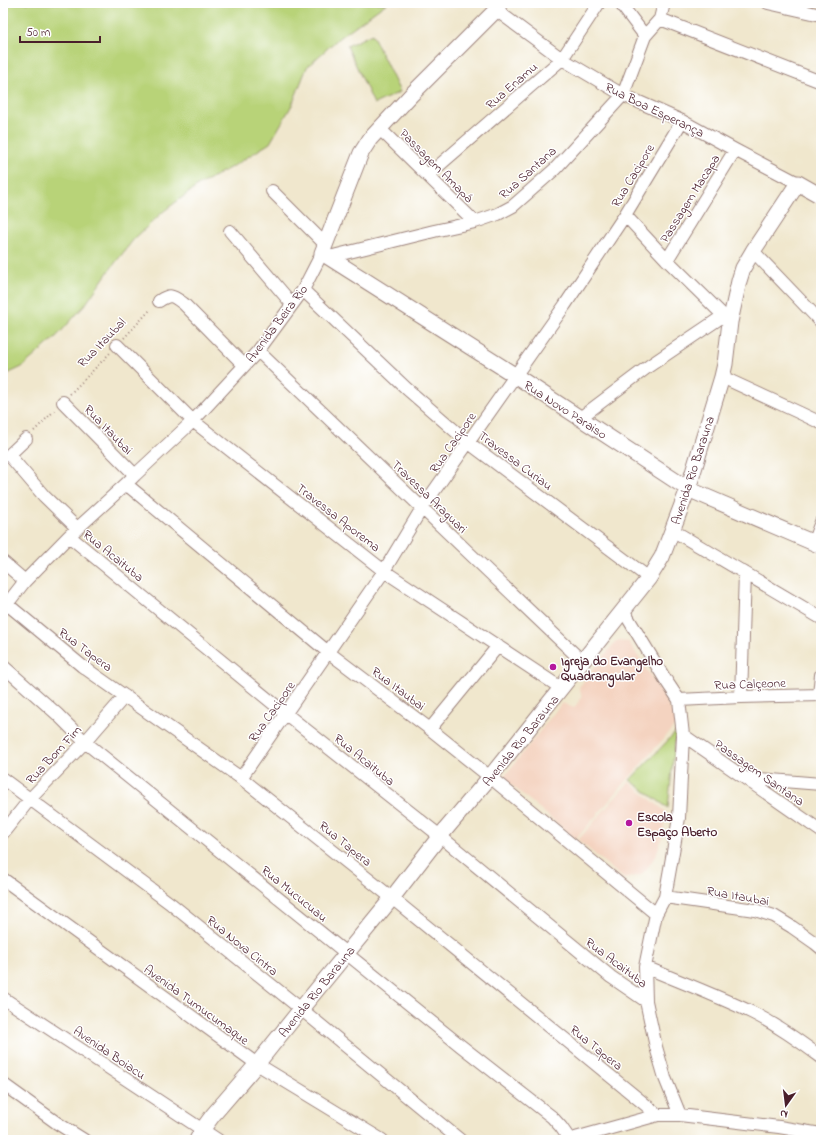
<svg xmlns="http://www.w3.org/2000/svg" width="824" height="1143" viewBox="0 0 824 1143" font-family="'Indie Flower',sans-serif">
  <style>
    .built { fill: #f4d3c0 }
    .green { fill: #b8d378; stroke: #817952 }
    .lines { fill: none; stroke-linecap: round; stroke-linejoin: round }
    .minor-casing { stroke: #9d837c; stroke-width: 14 }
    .tertiary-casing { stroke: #9d837c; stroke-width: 17 }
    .path { stroke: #9d837c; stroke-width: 2; stroke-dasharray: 1 3; stroke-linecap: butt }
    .minor { stroke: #fff; stroke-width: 12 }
    .tertiary { stroke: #fff; stroke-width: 15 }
    .poi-dot { fill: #b5179e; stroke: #fff; stroke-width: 1.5 }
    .labels { text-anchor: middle; stroke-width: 3; stroke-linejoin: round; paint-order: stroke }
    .street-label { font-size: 13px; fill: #4a1f2b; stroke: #fff }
    .poi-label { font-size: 13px; font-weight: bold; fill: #4a1f2b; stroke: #fff; text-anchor: start }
  </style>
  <rect width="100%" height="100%" fill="#fff"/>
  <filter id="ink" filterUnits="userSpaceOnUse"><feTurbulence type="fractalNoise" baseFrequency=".025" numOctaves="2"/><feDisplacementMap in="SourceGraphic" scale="8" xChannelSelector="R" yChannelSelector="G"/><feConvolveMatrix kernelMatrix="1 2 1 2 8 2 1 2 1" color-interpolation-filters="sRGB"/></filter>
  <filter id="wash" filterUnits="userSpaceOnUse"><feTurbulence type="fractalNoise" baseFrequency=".012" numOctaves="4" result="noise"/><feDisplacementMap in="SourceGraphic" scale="16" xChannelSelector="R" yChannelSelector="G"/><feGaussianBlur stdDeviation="0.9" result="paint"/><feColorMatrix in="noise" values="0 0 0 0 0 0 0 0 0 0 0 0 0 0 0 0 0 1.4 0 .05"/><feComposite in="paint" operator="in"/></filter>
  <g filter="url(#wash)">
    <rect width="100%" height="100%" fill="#f0e7cd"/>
    <path class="built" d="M616,641L629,642L664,697L677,723L576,839L503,778L562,703L574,708L582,697L579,687Z
      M629,782L665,811L663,835L656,855L646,870L640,875L624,879L578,840Z"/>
    <path class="green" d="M3,3H387L340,37L307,67L292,105L270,143L235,165L199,185L164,211L134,239L108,272L85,305L56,337L22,367L3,376Z
      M372,34L400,92L374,104L347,46Z
      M676,732L668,808L630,780Z"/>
  </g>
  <g filter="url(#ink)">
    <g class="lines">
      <g class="minor-casing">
        <path id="minor" d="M620,3L645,36
          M768,3L821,15
          M496,10L562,59L623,95L682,121L735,150L798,183
          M660,19L821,82
          M380,129L475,222
          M428,175L562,59L599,3
          M272,191L325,244
          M625,215L667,260L729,321
          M230,231L292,304
          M753,251L821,322
          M329,257L434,231L475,222L498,214L513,206L555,169L623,95L645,36L660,19L664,3
          M667,260L735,150
          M303,290L407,389L469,443L649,578
          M159,301C171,293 173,296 184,304L244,365
          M117,345L193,421L384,571L561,688
          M258,351L583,662
          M722,377L800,413L821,423
          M63,402L135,475
          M580,418L649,366L723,316
          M26,439L9,455L44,496L77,528
          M126,484L328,652L430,729L490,777L656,914
          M672,530L821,618
          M69,536L286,714L440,836L611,977L646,1001
          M813,543L821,522
          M3,562L25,581
          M7,604L82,666L241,778L392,898L658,1115
          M3,609L25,581L69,536L126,484L135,475L193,421L258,351L303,290L322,253
          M623,610L665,679L679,700L683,735L679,818L665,897L656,914L645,967L646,1001L656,1047L665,1078L680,1115
          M3,666L57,714L85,742L461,1046L552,1117L561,1127L570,1140
          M819,695L821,675
          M741,697L745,573
          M679,700L741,697L821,695
          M430,729L498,646
          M683,735L821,831
          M241,778L384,571L422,508L565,305L625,215L682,121
          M746,778L821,784
          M3,779L171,904L301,1009L460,1140
          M3,833L30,799L85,742L125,696
          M3,879L257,1064L382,1140
          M665,897L755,910L774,916L792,927L815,943L821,948
          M645,967C681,982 718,996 753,1013C777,1025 799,1041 821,1057
          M3,998L218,1140
          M3,1084L57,1123L84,1140
          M568,1140L658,1115H680L779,1127L821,1134"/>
      </g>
      <g class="tertiary-casing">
        <path id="tertiary" d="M500,3L496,10L412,94L370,139L361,153L322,253L516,376L688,489L821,546
          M197,1140L202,1130L213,1115L257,1064L301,1009L392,898L440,836L490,777L649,578L662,557L688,489L722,377L725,364L730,322L739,281L743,268L753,251L798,183L821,196"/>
      </g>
      <path class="path" d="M124,338L151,309
        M70,394L110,353
        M34,431L56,409"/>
      <use href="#minor" class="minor"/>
      <use href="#tertiary" class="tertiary"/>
    </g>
  </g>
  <g class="poi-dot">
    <circle cx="553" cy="667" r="4"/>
    <circle cx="629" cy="823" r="4"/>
  </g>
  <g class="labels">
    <g class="street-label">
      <text transform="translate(511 85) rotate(-41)" y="5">Rua Enamu</text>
      <text transform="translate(655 109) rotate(26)" y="5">Rua Boa Esperança</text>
      <text transform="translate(437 165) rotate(45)" y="5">Passagem Amapá</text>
      <text transform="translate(527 172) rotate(-42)" y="5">Rua Santana</text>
      <text transform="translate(632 175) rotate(-59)" y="5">Rua Cacipore</text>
      <text transform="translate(689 198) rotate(-58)" y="5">Passagem Macapa</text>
      <text transform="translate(276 323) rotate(-53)" y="5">Avenida Beira Rio</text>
      <text transform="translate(101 342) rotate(-46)" y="5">Rua Itaubal</text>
      <text transform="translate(566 409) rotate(33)" y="5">Rua Novo Paraiso</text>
      <text transform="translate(109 429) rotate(46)" y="5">Rua Itaubai</text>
      <text transform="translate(452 442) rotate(-55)" y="5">Rua Cacipore</text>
      <text transform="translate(516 460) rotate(37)" y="5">Travessa Curiau</text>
      <text transform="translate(692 470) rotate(-72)" y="5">Avenida Rio Barauna</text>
      <text transform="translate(430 496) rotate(44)" y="5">Travessa Araguari</text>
      <text transform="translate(339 517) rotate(38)" y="5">Travessa Aporema</text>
      <text transform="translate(114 555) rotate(39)" y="5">Rua Acaituba</text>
      <text transform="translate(86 649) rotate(37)" y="5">Rua Tapera</text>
      <text transform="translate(750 683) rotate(-2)" y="5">Rua Calçeone</text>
      <text transform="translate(399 688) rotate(37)" y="5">Rua Itaubai</text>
      <text transform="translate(271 711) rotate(-55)" y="5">Rua Cacipore</text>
      <text transform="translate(520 740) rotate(-51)" y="5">Avenida Rio Barauna</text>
      <text transform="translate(53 754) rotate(-47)" y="5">Rua Bom Fim</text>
      <text transform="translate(365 759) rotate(39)" y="5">Rua Acaituba</text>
      <text transform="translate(760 772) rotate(35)" y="5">Passagem Santana</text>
      <text transform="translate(346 843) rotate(39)" y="5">Rua Tapera</text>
      <text transform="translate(295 893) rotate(39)" y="5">Rua Mucucuau</text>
      <text transform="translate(738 895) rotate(10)" y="5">Rua Itaubai</text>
      <text transform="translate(243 945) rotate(39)" y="5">Rua Nova Cintra</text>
      <text transform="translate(617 962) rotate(37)" y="5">Rua Acaituba</text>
      <text transform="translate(316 991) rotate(-51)" y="5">Avenida Rio Barauna</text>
      <text transform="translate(197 1004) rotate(36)" y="5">Avenida Tumucumaque</text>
      <text transform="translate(597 1047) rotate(39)" y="5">Rua Tapera</text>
      <text transform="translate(110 1052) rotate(34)" y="5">Avenida Boiacu</text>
    </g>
    <g class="poi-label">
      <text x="561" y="665">Igreja do Evangelho<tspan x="561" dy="15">Quadrangular</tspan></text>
      <text x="637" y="821">Escola<tspan x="637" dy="15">Espaço Aberto</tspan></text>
    </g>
  </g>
  <rect width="824" height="1143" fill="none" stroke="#fff" stroke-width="16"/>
  <g transform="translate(786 1105) rotate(194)" stroke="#ffffff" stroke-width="3" paint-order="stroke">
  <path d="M0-3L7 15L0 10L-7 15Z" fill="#4a1f2b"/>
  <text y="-6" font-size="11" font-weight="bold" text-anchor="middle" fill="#4a1f2b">N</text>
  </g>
  <path d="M20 36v6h80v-6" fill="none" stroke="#4a1f2b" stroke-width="2"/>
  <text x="26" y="36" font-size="12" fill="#4a1f2b" stroke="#ffffff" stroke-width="3" paint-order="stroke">50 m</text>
</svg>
